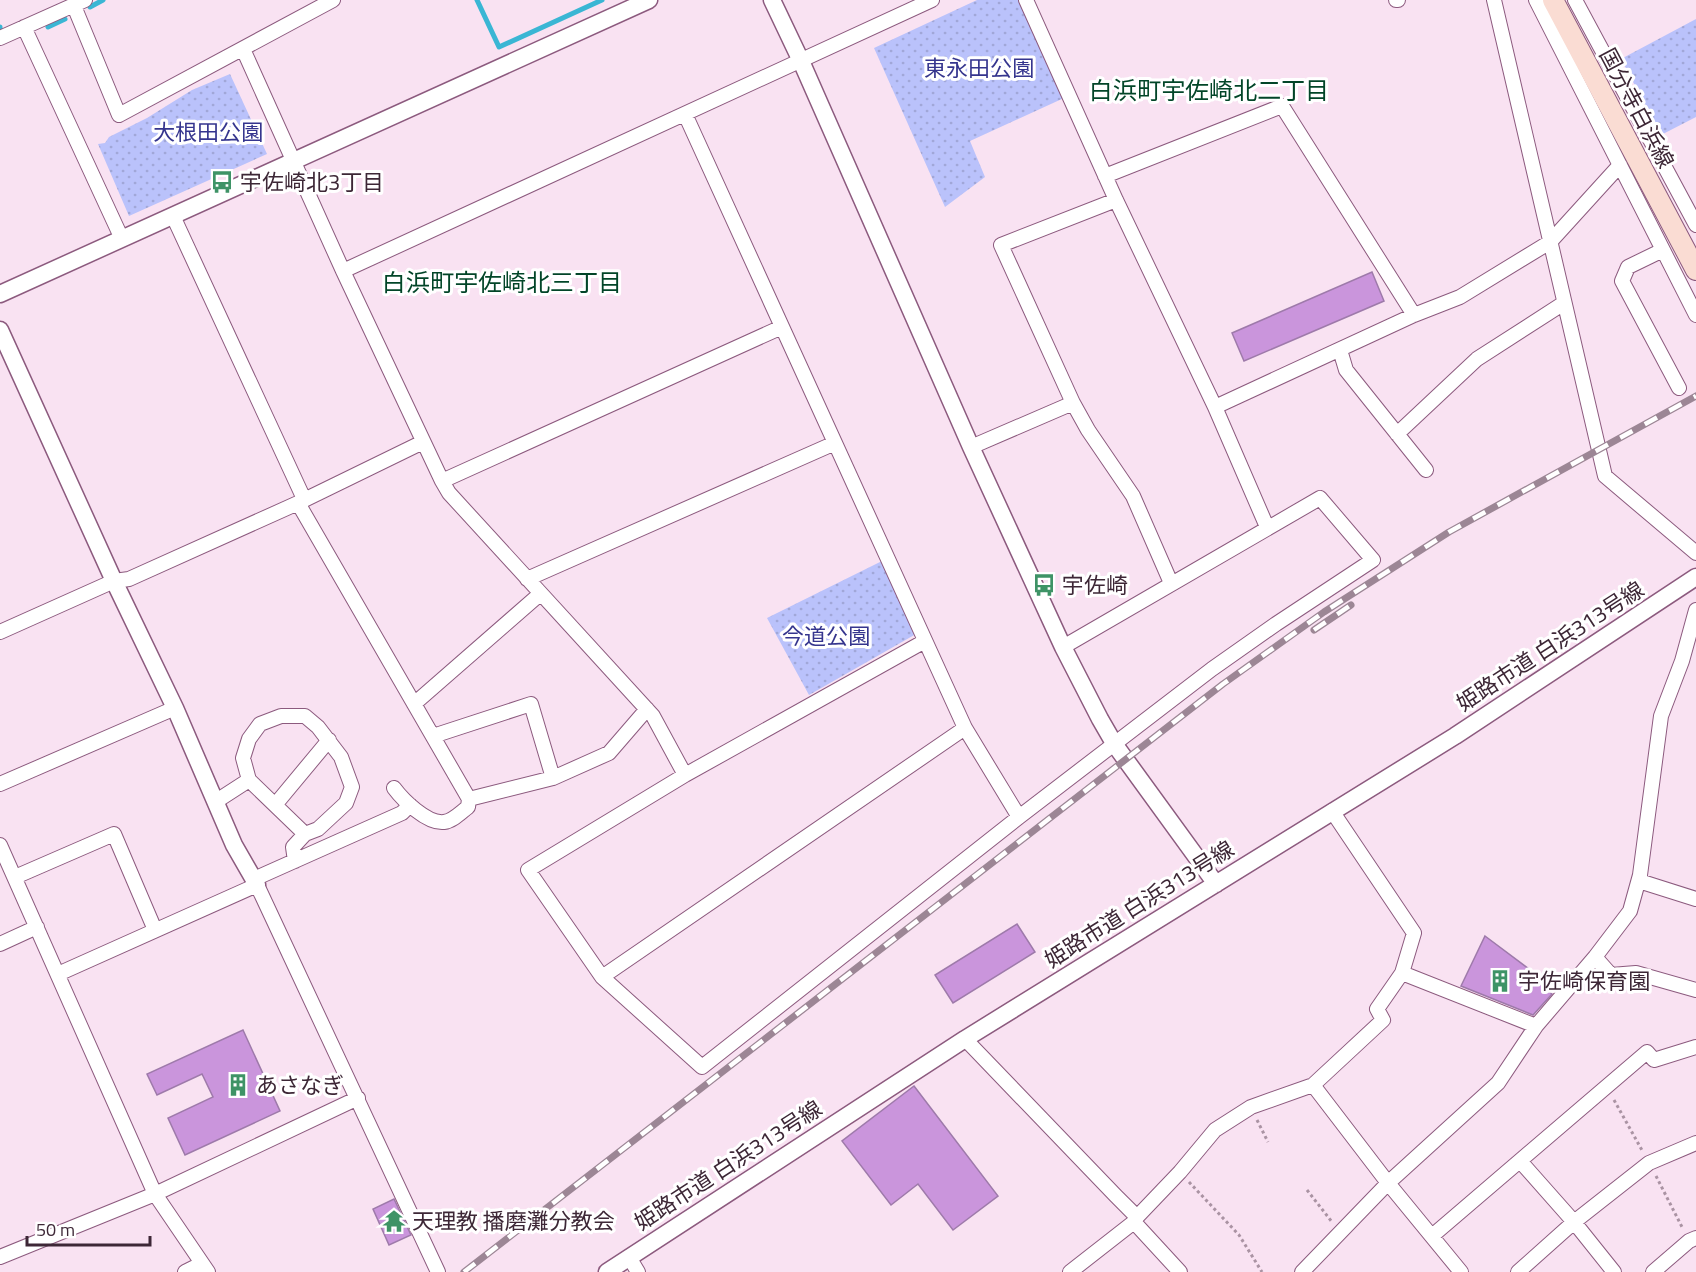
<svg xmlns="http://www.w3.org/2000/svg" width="1696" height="1272" viewBox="0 0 1696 1272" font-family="'Titillium Web','Noto Sans JP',sans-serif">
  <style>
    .green { fill: url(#green-dots) }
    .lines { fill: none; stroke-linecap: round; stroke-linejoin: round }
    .stream { stroke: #3ab6d4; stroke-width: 5 }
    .building { fill: #ca95dc; stroke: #9e7aaa; stroke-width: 1.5 }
    .minor-casing { stroke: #8c5a7e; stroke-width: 16 }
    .tertiary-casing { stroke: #8c5a7e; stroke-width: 19 }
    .secondary-casing { stroke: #8c5a7e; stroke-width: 22 }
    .path { stroke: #aa93a3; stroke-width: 3; stroke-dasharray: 3 3; stroke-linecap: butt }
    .minor { stroke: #fff; stroke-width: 14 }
    .tertiary { stroke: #fff; stroke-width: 16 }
    .secondary { stroke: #fadcd3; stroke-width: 20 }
    .rail-casing { stroke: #9c8695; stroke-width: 7 }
    .rail { stroke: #fff; stroke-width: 4.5; stroke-dasharray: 14; stroke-linecap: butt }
    .labels { text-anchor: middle; stroke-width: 6; stroke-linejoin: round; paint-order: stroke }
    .park-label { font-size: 22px; fill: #35358e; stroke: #fff }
    .street-label { font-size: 22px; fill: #3d2736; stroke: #fff }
    .poi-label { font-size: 22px; fill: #3d2736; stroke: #fff; text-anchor: start }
    .neighbourhood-label { font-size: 24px; fill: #024528; stroke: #fff }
  </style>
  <defs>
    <pattern id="green-dots" width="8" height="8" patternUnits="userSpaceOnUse" patternTransform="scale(1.5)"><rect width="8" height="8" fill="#bac2fb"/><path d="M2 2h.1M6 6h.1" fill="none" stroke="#a1a7d8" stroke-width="1.8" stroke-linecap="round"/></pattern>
  </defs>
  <rect width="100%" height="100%" fill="#f9e2f2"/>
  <path class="green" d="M977,0H1021L1064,98L970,141L985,177L945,207L874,48Z
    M1696,19V117L1661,135L1621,59Z
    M230,74L267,154L129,216L98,144L105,143L109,137L147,118L192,90Z
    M882,561L916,634L809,695L767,618Z"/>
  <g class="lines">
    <path class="stream" d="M477,0L499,47L602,0
      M90,7L103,0
      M0,27V28
      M48,27L65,19"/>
  </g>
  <path class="building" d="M1372,272L1384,301L1244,361L1232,333Z
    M1017,924L1035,952L953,1003L935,975Z
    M1485,936L1529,969L1527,974L1552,994L1533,1015L1461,986Z
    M243,1030L280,1111L185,1155L168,1118L213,1097L202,1074L157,1095L147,1074Z
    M914,1086L998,1196L953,1230L918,1184L891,1205L842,1141Z
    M394,1199L411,1235L389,1245L373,1209Z"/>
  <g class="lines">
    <g class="minor-casing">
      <path id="minor" d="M1026,0L1116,200L1215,407L1267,527
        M1396,0H1398
        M1494,0L1605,476L1696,553
        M1536,0L1696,315
        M1575,0L1696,225
        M74,6L119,115L333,0
        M24,27L122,239
        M0,38L85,0
        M243,49L343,271L442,481L449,493L653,716L685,775
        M685,114L965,728L1019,817
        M1105,176L1282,106L1414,315
        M173,216L304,499
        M1663,250L1628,267L1622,281L1679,388
        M343,271L932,0
        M1340,350L1346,370L1426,470
        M1073,403L1088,430L1133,496L1171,583
        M1215,407L1414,315L1460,297L1550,242L1620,165
        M1397,434L1477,359L1564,303
        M971,447L1073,403L1001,245L1116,200
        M442,481L782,327
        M298,503L469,799L553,778L609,753L647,709
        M527,579L835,443
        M0,632L114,581L129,579L298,503L423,442
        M925,641L685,775L528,870L602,977L702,1067L1019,817L1212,669L1276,624L1373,560L1320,498L1063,647
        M414,704L540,594
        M433,736L531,704L553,778
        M0,784L175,708
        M394,788C403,800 427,824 444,822C453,821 461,812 468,807L469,799
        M215,802L249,780
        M275,805L329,740
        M0,845L155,1194L208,1272
        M295,861L293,847L305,834L318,829L346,803L352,787L341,757L318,727L305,716H281L260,724L249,739L243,758L249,780L305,834
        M15,877L114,834L155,930
        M254,879L402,813L410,805
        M1639,881L1696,899
        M0,944L37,927
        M1595,957L1611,975L1636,973L1696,990
        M1402,973L1536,1026
        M58,974L257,885L438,1272
        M602,977L965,728
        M965,1039L1116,1196L1137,1217
        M1313,1085L1388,1183L1461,1272
        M1520,1161L1574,1222L1614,1272
        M1134,1222L1180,1272
        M1432,1236L1647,1052L1654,1060L1696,1047
        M0,1257L155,1194L358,1098
        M629,1257L638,1272
        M185,1272L201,1264
        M1070,1272L1134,1222L1137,1217L1180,1172L1215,1130L1251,1107L1313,1085L1383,1020L1377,1009L1402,973L1414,933L1332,811
        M1302,1272L1388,1183L1498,1083L1536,1026L1595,957L1630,911L1640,875L1661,716L1682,661L1696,610
        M1518,1272L1574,1222L1649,1163L1696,1143
        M1653,1272L1689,1241L1696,1238"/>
    </g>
    <g class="tertiary-casing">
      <path id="tertiary" d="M772,0L801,61L971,447L1063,647L1100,719L1115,745L1216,884
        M0,294L649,0
        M0,330L114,581L175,708L234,845L257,885
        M607,1272L965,1039L1455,736L1696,577"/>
    </g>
    <g class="secondary-casing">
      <path id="secondary" d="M1553,0L1696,270"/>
    </g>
    <path class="path" d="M1614,1100L1643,1152
      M1257,1120L1268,1142
      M1656,1176L1683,1229
      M1189,1182L1239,1235L1262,1272
      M1307,1190L1332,1222"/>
    <use href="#minor" class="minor"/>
    <use href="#tertiary" class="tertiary"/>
    <use href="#secondary" class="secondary"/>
    <g class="rail-casing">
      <path id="rail" d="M1314,630L1351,605
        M464,1272L1223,684L1324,612L1449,532L1696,396"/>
    </g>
    <use href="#rail" class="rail"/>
  </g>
  <defs>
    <g id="bus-bare" transform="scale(1.8)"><path d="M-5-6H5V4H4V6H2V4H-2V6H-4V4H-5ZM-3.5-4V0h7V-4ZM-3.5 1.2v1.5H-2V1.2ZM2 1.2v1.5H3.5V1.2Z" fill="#3e9366" stroke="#fff" stroke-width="2.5" paint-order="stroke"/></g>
    <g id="building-bare" transform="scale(1.8)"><path d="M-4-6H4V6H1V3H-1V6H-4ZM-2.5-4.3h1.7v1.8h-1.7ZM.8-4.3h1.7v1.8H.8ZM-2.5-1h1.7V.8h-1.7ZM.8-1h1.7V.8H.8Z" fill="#3e9366" stroke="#fff" stroke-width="2.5" paint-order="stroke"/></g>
    <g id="temple-bare" transform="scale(1.8)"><path d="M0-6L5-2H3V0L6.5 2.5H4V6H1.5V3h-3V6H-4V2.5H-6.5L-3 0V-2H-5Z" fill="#3e9366" stroke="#fff" stroke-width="2.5" paint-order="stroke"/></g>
  </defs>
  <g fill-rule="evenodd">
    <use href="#bus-bare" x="222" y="182"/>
    <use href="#bus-bare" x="1044" y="585"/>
    <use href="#building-bare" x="1500" y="981"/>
    <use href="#building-bare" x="238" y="1085"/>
    <use href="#temple-bare" x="394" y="1221"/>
  </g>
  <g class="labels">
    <g class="park-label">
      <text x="979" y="76">東永田公園</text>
      <text x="208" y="140">大根田公園</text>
      <text x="826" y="644">今道公園</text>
    </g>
    <g class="street-label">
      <text transform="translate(1637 108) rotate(62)" y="8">国分寺白浜線</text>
      <text transform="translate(1550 646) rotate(-33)" y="8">姫路市道 白浜313号線</text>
      <text transform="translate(1139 904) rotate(-32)" y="8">姫路市道 白浜313号線</text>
      <text transform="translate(728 1165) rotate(-33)" y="8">姫路市道 白浜313号線</text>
    </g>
    <g class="poi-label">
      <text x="240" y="190">宇佐崎北3丁目</text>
      <text x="1062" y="593">宇佐崎</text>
      <text x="1518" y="989">宇佐崎保育園</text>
      <text x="256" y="1093">あさなぎ</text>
      <text x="412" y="1229">天理教 播磨灘分教会</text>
    </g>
    <g class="neighbourhood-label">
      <text x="1209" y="99">白浜町宇佐崎北二丁目</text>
      <text x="502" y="291">白浜町宇佐崎北三丁目</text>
    </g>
  </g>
  <path d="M27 1236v9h123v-9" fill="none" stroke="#3d2736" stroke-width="3"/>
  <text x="36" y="1236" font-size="18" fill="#3d2736" stroke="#ffffff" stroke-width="4.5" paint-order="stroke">50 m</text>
</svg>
